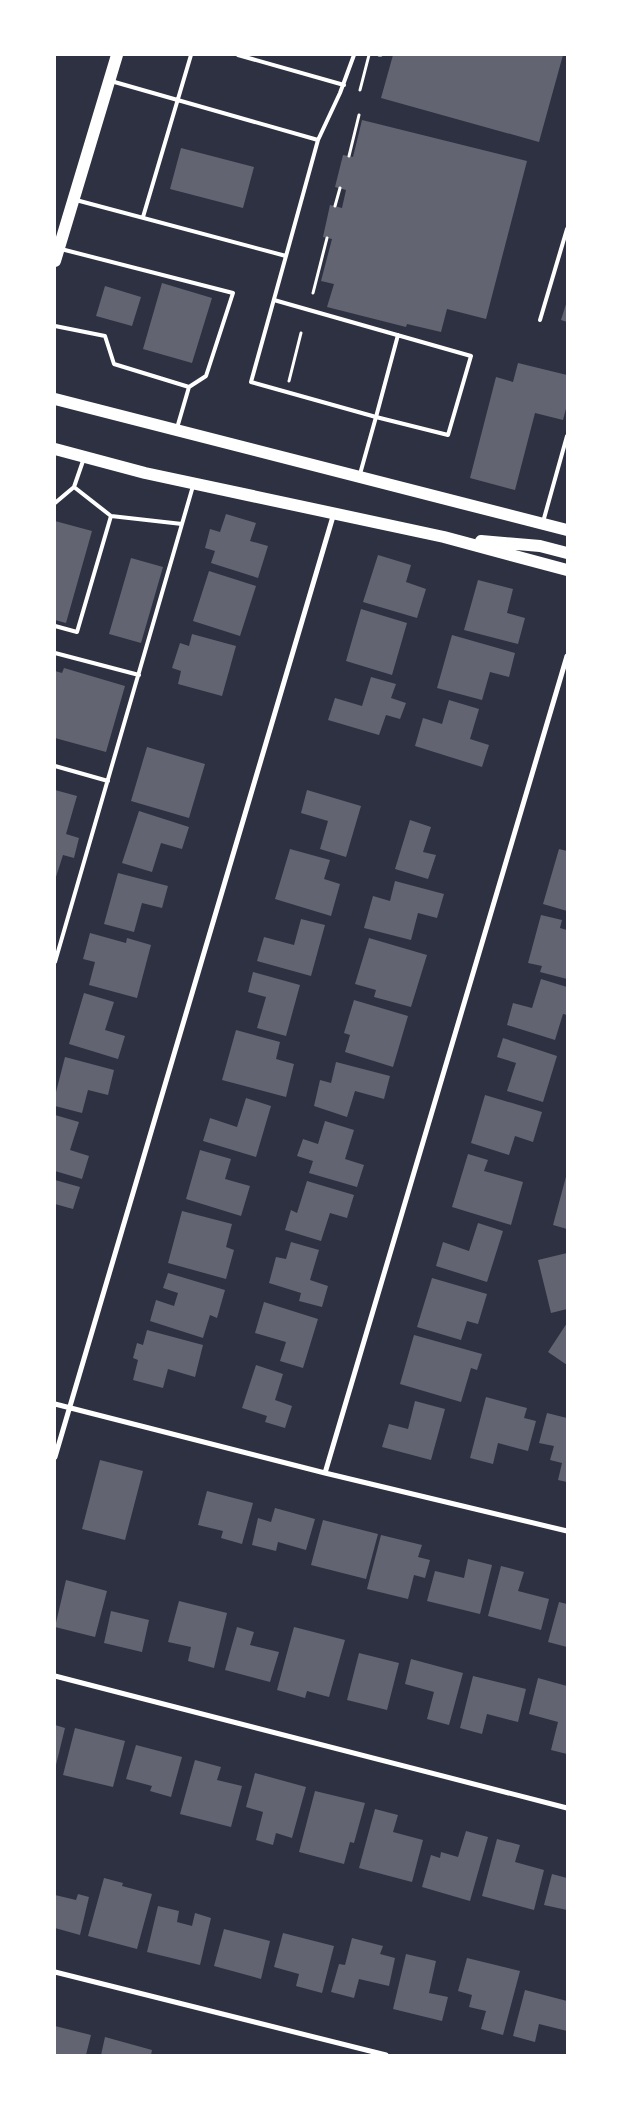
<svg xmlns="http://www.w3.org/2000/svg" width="622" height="2110" viewBox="0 0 622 2110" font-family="Bitter,serif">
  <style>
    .building { fill: #626471 }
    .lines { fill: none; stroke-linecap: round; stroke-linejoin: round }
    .path { stroke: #fff; stroke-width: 3 }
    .service { stroke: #fff; stroke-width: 4 }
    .minor { stroke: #fff; stroke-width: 5 }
    .primary { stroke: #fff; stroke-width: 12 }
  </style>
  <rect width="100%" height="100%" fill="#2d3142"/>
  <path class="building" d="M393,55H563L539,142L381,98Z
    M362,120L527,161L486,319L447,309L441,332L407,324L406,327L327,307L334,284L321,281L332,239L323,237L330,205L342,208L346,190L335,187L343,155L353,157Z
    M181,148L254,167L243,208L170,189Z
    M162,283L212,298L192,363L143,349Z
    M105,286L141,297L132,326L96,316Z
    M567,301V322L561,320Z
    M518,363L567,375V405L563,420L535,413L515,490L470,478L496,377L513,382Z
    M226,514L256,523L250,541L268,546L258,578L211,563L215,551L205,548L210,529L220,532Z
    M55,521L92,531L66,623L55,620Z
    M378,555L411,565L406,582L426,589L417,618L363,602Z
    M131,558L163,567L141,643L109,634Z
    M209,571L256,586L240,636L193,621Z
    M478,580L513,589L507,613L525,618L518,644L464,630Z
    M361,609L407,623L392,675L346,661Z
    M192,634L236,646L222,696L178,684L181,671L172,668L180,643L189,646Z
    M452,635L515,653L509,677L490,672L482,700L437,688Z
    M64,668L125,686L106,752L55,738V671L62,673Z
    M371,677L396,684L391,698L406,703L400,719L386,715L379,735L328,720L335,698L362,706Z
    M449,700L479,709L470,739L489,745L482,767L415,746L423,718L442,724Z
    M147,747L205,764L189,818L131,801Z
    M55,790L77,796L66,834L79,838L74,858L63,855L55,880Z
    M307,790L361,806L346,857L320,849L328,821L301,813Z
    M139,811L189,827L182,849L161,843L152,872L122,863Z
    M410,820L431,827L423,852L436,855L428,879L395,869Z
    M290,849L330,860L324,879L340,884L331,916L275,899Z
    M559,849L567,851V911L543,904Z
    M118,873L168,886L162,908L142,903L134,932L104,924Z
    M395,881L444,894L437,918L418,913L411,940L364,928L373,896L390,901Z
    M541,915L562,920L560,928L567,930V979L540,972L542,966L528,963Z
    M301,919L325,925L311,976L257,961L264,937L294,945Z
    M90,933L126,943L127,938L151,945L137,998L89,985L95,962L83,959Z
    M369,938L427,955L411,1007L374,997L376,990L355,984Z
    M253,972L300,985L286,1036L257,1028L266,997L248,992Z
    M541,979L567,987V1015L563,1014L555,1040L507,1025L513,1003L532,1008Z
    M84,993L114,1002L105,1030L125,1036L118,1059L69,1044Z
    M354,1000L408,1016L393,1067L345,1052L350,1035L344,1033Z
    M236,1030L280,1042L276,1059L294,1064L286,1097L222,1080Z
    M503,1038L557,1056L543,1102L507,1091L516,1063L497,1057Z
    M65,1057L114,1070L108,1095L88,1090L82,1113L55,1106V1096Z
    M336,1062L390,1076L384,1099L355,1091L347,1117L314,1106L320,1080L331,1083Z
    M485,1095L542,1112L533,1142L515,1136L509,1155L471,1143Z
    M246,1098L271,1106L256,1157L203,1141L210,1118L237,1127Z
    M55,1115L79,1122L70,1150L89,1156L82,1179L55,1171Z
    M325,1121L354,1130L345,1159L364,1165L357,1187L309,1173L313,1161L297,1156L303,1139L318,1144Z
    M200,1150L231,1159L225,1179L250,1186L241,1216L186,1199Z
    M468,1154L488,1160L484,1171L523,1182L511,1225L452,1207Z
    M567,1173V1229L553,1225Z
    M55,1180L80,1187L73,1209L55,1204Z
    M307,1181L354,1195L347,1218L330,1213L321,1241L285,1230L291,1210L297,1213Z
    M182,1211L232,1224L226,1247L234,1250L226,1279L168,1263Z
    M478,1223L503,1231L487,1282L436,1266L443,1242L469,1251Z
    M291,1242L319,1250L310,1280L328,1286L322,1307L299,1301L301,1293L269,1283L276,1257L286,1259Z
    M567,1253V1309L551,1313L538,1260Z
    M168,1273L225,1290L217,1318L210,1315L203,1338L150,1321L156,1300L174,1306L178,1293L163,1288Z
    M432,1278L487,1294L478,1324L467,1321L461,1340L417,1327Z
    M264,1302L318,1319L303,1368L280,1361L286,1342L255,1333Z
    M567,1323V1365L548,1352Z
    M147,1330L203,1345L195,1377L168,1369L163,1388L133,1380L138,1360L133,1358L137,1343L143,1345Z
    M414,1335L482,1354L477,1370L471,1368L461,1402L400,1384Z
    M256,1365L283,1374L275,1400L292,1406L285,1428L265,1422L267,1416L242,1408Z
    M486,1397L527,1408L524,1418L536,1421L528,1451L498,1443L493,1464L470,1458Z
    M415,1401L445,1409L431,1460L382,1447L389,1424L408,1429Z
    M547,1413L567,1418V1482L558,1480L562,1463L550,1460L554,1446L539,1443Z
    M100,1460L143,1471L125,1540L82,1529Z
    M207,1491L253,1503L242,1544L221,1538L223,1531L198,1525Z
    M275,1508L315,1519L306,1550L278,1542L276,1551L252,1545L258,1518L271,1522Z
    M323,1520L378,1534L366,1579L311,1565Z
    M381,1535L422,1545L418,1557L430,1560L425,1578L414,1575L408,1599L367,1589Z
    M468,1559L492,1565L480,1614L427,1601L435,1571L464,1578Z
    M501,1566L524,1572L518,1591L549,1599L541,1630L488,1616Z
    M66,1580L107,1591L95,1637L55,1627Z
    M179,1601L227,1613L214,1668L188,1661L191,1647L168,1642Z
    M559,1602L567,1604V1647L548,1642Z
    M111,1611L149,1620L142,1652L104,1643Z
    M237,1627L254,1632L250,1645L279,1652L270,1682L225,1670Z
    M294,1627L345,1640L329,1697L307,1691L305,1698L277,1690Z
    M359,1653L399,1663L387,1710L347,1700Z
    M411,1659L463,1673L449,1725L427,1719L434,1692L405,1684Z
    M473,1676L526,1689L518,1722L487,1714L482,1734L460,1728Z
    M538,1678L567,1686V1754L551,1750L558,1722L529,1714Z
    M55,1725L65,1728L56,1765H55Z
    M75,1728L125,1741L113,1787L63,1775Z
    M136,1745L182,1757L171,1797L150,1791L152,1786L126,1779Z
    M195,1760L221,1767L217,1780L242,1786L231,1827L180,1814Z
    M255,1773L306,1787L292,1838L276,1833L273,1845L256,1840L263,1812L246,1807Z
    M315,1791L365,1803L354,1843L350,1842L344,1864L299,1852Z
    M375,1809L398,1815L393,1832L423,1840L412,1882L359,1868Z
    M466,1831L488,1837L470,1901L422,1887L431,1855L440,1858L441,1852L458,1857Z
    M497,1839L520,1845L515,1862L544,1870L534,1910L482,1896Z
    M552,1874L567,1878V1910L544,1905Z
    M104,1878L123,1883L122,1886L152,1894L137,1949L88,1936Z
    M78,1894L89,1897L80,1935L55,1928V1895L76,1900Z
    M158,1906L179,1911L177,1922L192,1926L195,1913L211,1918L200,1965L147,1952Z
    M224,1929L270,1941L261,1979L214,1966Z
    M283,1933L334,1946L322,1993L296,1986L299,1974L274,1967Z
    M352,1938L383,1946L380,1954L395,1958L389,1986L359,1979L354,1998L331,1992L339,1964L345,1965Z
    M406,1954L436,1961L429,1993L448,1997L442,2021L393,2009Z
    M467,1958L520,1971L503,2035L481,2029L486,2011L469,2007L472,1995L458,1991Z
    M525,1990L567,2001V2031L539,2024L535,2042L513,2036Z
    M55,2026L91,2035L86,2055H55Z
    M105,2037L152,2050L151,2055H101Z"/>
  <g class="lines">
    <path class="path" d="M379,55H381
      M360,90L369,55
      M349,156L359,115
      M335,206L340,188
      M313,293L327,238
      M289,381L301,333"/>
    <path class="service" d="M238,55L344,85
      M318,140L340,93L354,55
      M76,200L286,256L318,140L111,81
      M143,217L191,55
      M61,249L233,293L206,376L189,387L177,428
      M286,256L251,382L376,417L360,474
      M274,300L471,356L448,435L376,417L398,335
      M540,320L567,229
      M55,326L105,336L114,364L189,387
      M55,503L74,487L84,458
      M111,516L182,524
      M543,522L567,436
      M55,626L77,632L111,516L74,487
      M55,653L139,675
      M55,766L108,781
      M55,962L193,486"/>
    <path class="minor" d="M55,1404L325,1473L567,1531
      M55,1457L334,513
      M325,1473L567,656
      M55,1676L567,1808
      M55,1972L386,2055"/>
    <path class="primary" d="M55,261L117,55
      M55,399L567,530
      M55,449L145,473L444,537L567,570
      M481,541L540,546L567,553"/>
  </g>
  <rect width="622" height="2110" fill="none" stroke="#ffffff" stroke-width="112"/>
</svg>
